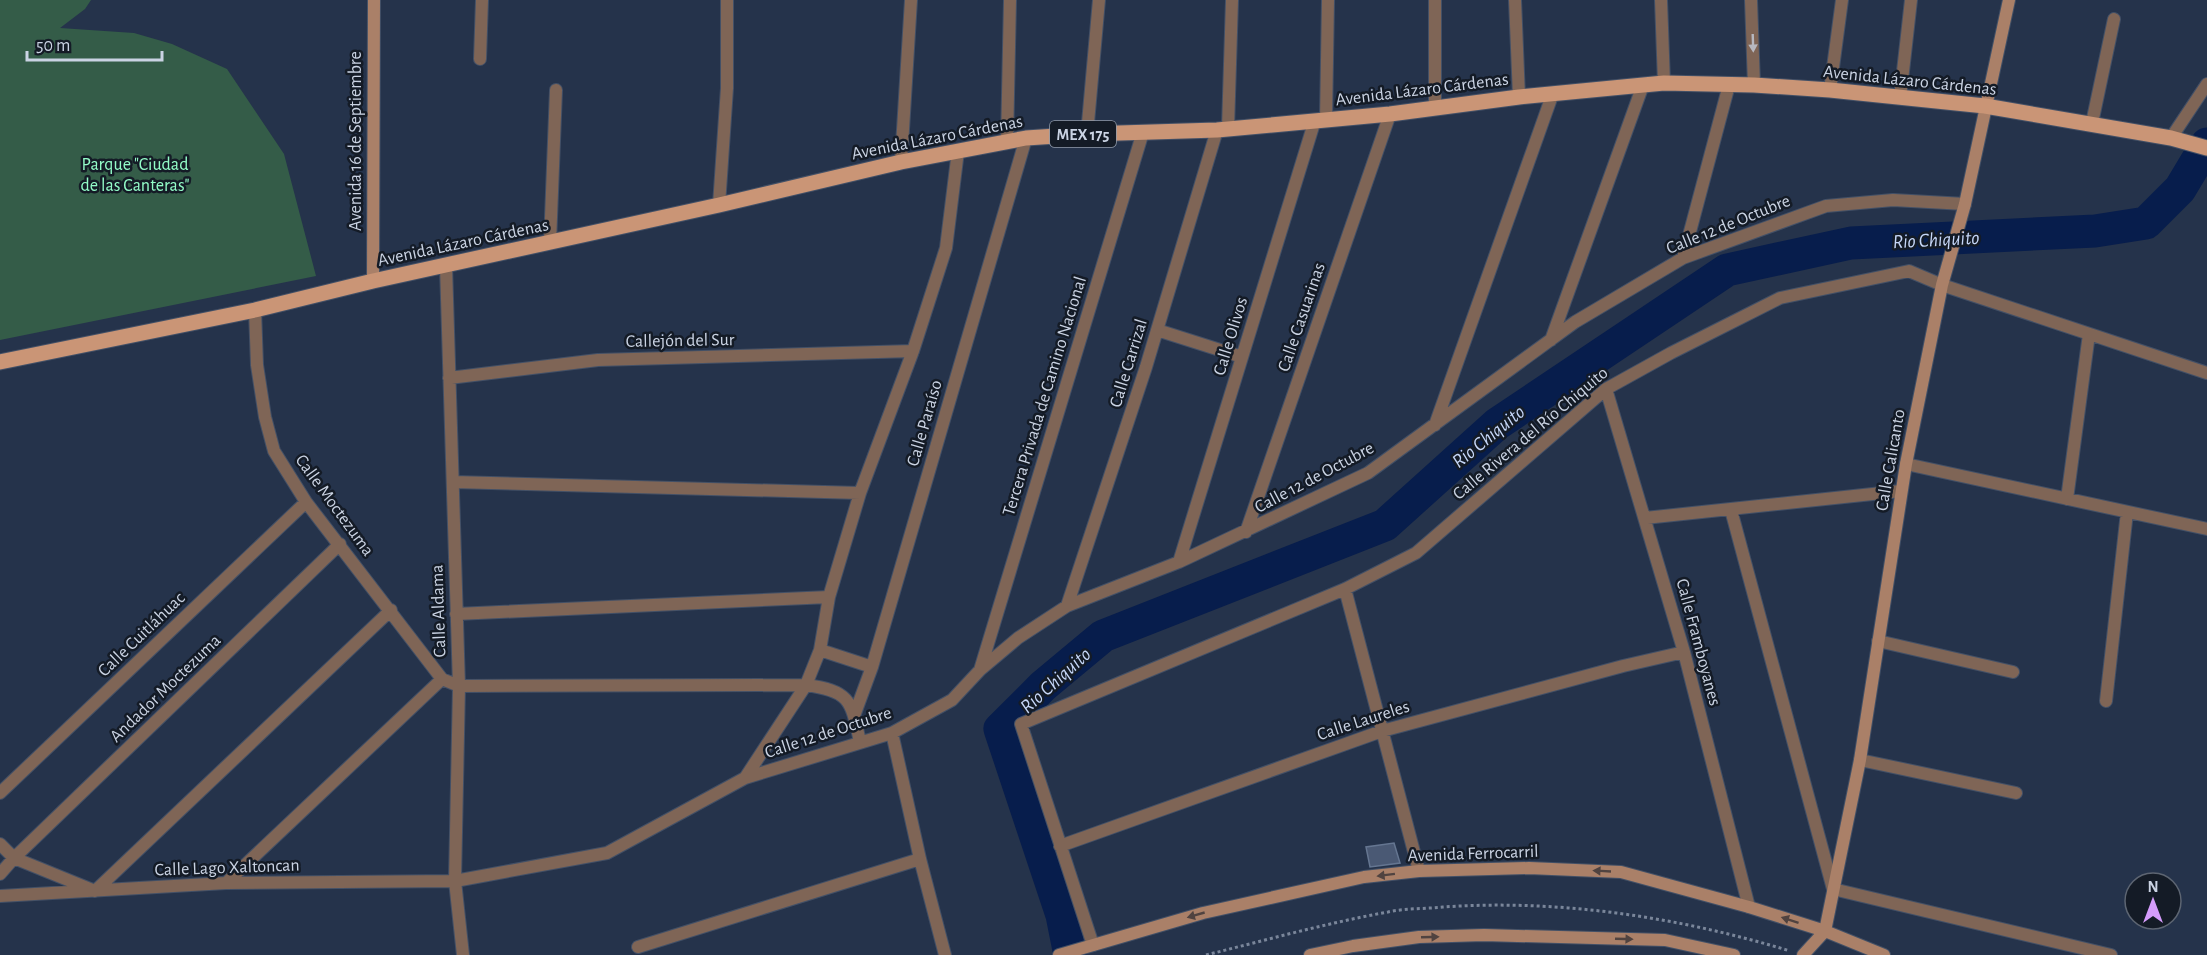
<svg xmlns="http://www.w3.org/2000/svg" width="2207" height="955" viewBox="0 0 2207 955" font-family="'Alegreya Sans',sans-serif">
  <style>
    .green { fill: #345c48 }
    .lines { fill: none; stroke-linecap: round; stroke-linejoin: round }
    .river { stroke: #071d4c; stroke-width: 33 }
    .building { fill: #4a5974; stroke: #657691; stroke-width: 1.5 }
    .street-casing { stroke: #435066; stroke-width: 14 }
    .secondary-casing { stroke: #435066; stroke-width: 14 }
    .primary-casing { stroke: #435066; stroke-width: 17 }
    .path { stroke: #7a869a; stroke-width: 3; stroke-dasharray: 3 3; stroke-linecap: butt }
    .street { stroke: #7f6556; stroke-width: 12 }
    .secondary { stroke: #aa8068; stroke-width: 12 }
    .primary { stroke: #ca9576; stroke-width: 15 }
    .oneway { fill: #b7b8c0 }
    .oneway2 { fill: #504340 }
    .labels { text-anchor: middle; stroke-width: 5; stroke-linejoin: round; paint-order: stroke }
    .shield { fill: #141b26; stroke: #939caa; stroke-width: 1.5 }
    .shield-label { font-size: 16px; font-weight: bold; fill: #cad3e3 }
    .street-label { font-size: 18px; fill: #cad3e3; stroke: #141b26 }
    .park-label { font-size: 18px; fill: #93fcc8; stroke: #141b26 }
    .water-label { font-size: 20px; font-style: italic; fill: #c6d7f8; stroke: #141b26 }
  </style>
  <rect width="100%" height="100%" fill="#25334b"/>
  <path class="green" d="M0,0H91L85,9L60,28L134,33L172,44L227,69L284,154L316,276L0,340Z"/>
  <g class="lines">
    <path class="river" d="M1070,955L1062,915L1000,729L1043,686L1103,636L1385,525L1497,424L1727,270L1851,243L2095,231L2146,223L2180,189L2207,144"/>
  </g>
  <path class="building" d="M1394,843L1400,863L1370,867L1366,847Z"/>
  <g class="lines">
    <g class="street-casing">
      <path id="street" d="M1435,0V108
        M1515,0L1519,97
        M1661,0L1664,83
        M1751,0L1754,85
        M480,59L482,0
        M1830,90L1842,0
        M1900,98L1911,0
        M1326,120L1328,0
        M2092,123L2114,19
        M1228,128L1232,0
        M1087,134L1099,0
        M2171,138L2207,84
        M1007,142L1010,0
        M901,162L911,0
        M719,205L727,88V0
        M550,243L556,90
        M1683,258L1729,85
        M446,266L459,686L455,881L463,955
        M255,310L257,365L265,417L274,451L306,502L442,679L459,686L806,685C851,691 851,701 860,742
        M1157,330L1242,357
        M1551,340L1643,85
        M449,378L598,360L913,351
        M1606,389L1684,652L1749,907
        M1435,425L1553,93
        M1906,464L2207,529
        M453,482L860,493
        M2067,499L2089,334
        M1731,510L1833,889L2111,955
        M1645,518L1901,491
        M1246,532L1390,114
        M1179,562L1315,120
        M1345,589L1419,871
        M1067,606L1146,367L1217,130
        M456,614L829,597
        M1878,641L2013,672
        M820,650L872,667
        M980,670L1143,132
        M2106,701L2127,512
        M854,716L872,667L1026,138
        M892,733L920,859L945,955
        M1860,760L2016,793
        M745,778L892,733L952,700L980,670L1018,638L1067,606L1179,562L1368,473L1575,322L1683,258L1826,206L1893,200L1965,204
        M0,793L306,502
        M0,844L14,858L95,891L391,610
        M1060,846L1382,731L1623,666L1684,652
        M0,874L14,858L340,544
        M226,883L442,679
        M0,896L226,883L455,881L607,853L745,778L806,685L820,650L829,597L860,493L913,351L946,248L958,151
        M1093,945L1021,724L1345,589L1416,553L1606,389L1671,353L1780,298L1909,271L1942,285L2207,373
        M638,947L920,859"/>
    </g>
    <g class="secondary-casing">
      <path id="secondary" d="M373,281L374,0
        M1059,955L1203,913L1364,877L1419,871L1529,868L1621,872L1749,907L1825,931L1884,955
        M1310,955L1353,946L1419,937L1484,935L1665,940L1734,955
        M1803,955L1825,931L1860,760L1906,464L1942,285L1965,204L2009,0"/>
    </g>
    <g class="primary-casing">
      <path id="primary" d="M0,362L255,310L373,281L719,205L901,162L1026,138L1087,134L1217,130L1390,114L1519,97L1664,83L1754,85L1830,90L1985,106L2171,138L2207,148"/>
    </g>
    <path class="path" d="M1206,955C1266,940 1327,923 1388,912C1406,908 1425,909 1443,907C1559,899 1679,917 1790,951"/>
    <use href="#street" class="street"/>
    <use href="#secondary" class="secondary"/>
    <use href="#primary" class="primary"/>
  </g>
  <defs><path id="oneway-solid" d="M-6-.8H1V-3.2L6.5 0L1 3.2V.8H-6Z" transform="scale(1.5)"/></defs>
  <use class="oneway" href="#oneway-solid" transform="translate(1753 43) rotate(88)"/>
  <g class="oneway2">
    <use href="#oneway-solid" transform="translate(1602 871) rotate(-177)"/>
    <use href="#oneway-solid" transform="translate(1386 875) rotate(173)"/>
    <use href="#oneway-solid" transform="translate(1196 915) rotate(164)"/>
    <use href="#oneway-solid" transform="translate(1790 920) rotate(-162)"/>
    <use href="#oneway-solid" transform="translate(1430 937) rotate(-2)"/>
    <use href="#oneway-solid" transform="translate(1624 939) rotate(2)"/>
  </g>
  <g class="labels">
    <rect class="shield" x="1050" y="121" width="66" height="26" rx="4.5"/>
    <g class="shield-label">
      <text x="1083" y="140">MEX 175</text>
    </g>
    <g class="street-label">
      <text transform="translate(1910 80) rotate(6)" y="6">Avenida Lázaro Cárdenas</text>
      <text transform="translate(1422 89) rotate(-7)" y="6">Avenida Lázaro Cárdenas</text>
      <text transform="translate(937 137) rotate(-11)" y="6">Avenida Lázaro Cárdenas</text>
      <text transform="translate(355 141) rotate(-90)" y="6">Avenida 16 de Septiembre</text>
      <text transform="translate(1728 224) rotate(-22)" y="6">Calle 12 de Octubre</text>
      <text transform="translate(463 242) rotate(-12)" y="6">Avenida Lázaro Cárdenas</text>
      <text transform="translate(1301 317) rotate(-71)" y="6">Calle Casuarinas</text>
      <text transform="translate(1230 336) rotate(-73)" y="6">Calle Olivos</text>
      <text transform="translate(680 340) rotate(-1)" y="6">Callejón del Sur</text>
      <text transform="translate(1128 363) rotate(-73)" y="6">Calle Carrizal</text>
      <text transform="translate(1044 396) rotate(-73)" y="6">Tercera Privada de Camino Nacional</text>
      <text transform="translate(924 423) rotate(-74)" y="6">Calle Paraíso</text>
      <text transform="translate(1530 433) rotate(-40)" y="6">Calle Rivera del Río Chiquito</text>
      <text transform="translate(1890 460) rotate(-80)" y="6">Calle Calicanto</text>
      <text transform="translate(1314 477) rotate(-28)" y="6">Calle 12 de Octubre</text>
      <text transform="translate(335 505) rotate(54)" y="6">Calle Moctezuma</text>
      <text transform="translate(438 611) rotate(-92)" y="6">Calle Aldama</text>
      <text transform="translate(141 634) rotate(-44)" y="6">Calle Cuitláhuac</text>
      <text transform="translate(1699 642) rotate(75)" y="6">Calle Framboyanes</text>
      <text transform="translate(165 688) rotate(-44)" y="6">Andador Moctezuma</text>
      <text transform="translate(1363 720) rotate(-18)" y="6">Calle Laureles</text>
      <text transform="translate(828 732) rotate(-18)" y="6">Calle 12 de Octubre</text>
      <text transform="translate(1473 853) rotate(-2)" y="6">Avenida Ferrocarril</text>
      <text transform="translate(227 867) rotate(-2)" y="6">Calle Lago Xaltoncan</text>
    </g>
    <g class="park-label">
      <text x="135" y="170">Parque "Ciudad<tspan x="135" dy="21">de las Canteras"</tspan></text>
    </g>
    <g class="water-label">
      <text transform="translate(1936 239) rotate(-3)" y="7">Rio Chiquito</text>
      <text transform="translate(1488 436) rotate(-39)" y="7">Rio Chiquito</text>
      <text transform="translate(1055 680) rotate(-42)" y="7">Rio Chiquito</text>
    </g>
  </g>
  <g transform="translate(2153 901)"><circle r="28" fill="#141b26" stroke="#5d6572" stroke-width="1.5"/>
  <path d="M0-4.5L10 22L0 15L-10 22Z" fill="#d59cfb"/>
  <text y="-9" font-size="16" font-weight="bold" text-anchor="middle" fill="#cad3e3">N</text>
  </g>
  <path d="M27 51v9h135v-9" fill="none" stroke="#cad3e3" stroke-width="3"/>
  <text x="36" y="51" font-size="18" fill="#cad3e3" stroke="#141b26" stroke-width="4.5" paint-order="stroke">50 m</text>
</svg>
